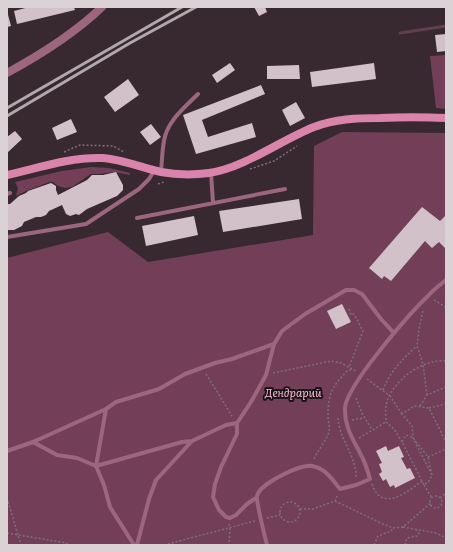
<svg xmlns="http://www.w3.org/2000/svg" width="453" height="552" viewBox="0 0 453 552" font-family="Literata,serif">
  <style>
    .green { fill: #733f58 }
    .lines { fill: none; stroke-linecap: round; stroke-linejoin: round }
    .stream { stroke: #603f50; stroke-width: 3 }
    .building { fill: #d2c1c8 }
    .path { stroke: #7c7076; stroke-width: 1.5; stroke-dasharray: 2 2; stroke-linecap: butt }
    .service { stroke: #9c667e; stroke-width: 4 }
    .minor { stroke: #9c667e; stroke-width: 8 }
    .secondary { stroke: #da84ac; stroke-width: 8 }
    .rail { stroke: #b2a8ac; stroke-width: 3 }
    .labels { text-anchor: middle; stroke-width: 4; stroke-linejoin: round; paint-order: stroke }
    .park-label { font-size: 11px; font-style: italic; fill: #febcd9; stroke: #1a1416 }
  </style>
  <rect width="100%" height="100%" fill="#37292f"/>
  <path class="green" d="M446,55V109L436,108L430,56Z
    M342,132L446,133V545H7V258L108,232L148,262L313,235L314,146Z
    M91,167L109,168L130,173V175L114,172L99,174H91L72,187L65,188L58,186L53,182H49L26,191L16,196L18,188L15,182L62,171Z"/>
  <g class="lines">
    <path class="stream" d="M400,33L446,26"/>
  </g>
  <path class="building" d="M29,7H74L75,10L17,24L14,11Z
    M254,7H265L267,12L259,16Z
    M7,11L11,26L7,27Z
    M446,34V51L437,52L435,35Z
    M230,63L235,70L217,83L212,75Z
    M374,63L376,79L312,87L310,72Z
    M299,65L300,79H267V66Z
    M128,79L139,95L115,112L104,97Z
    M261,85L265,94L202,120L208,137L252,123L256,137L196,154L183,115Z
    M296,102L305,118L290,126L282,110Z
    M71,119L77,132L57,140L52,128Z
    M151,124L161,137L150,145L140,132Z
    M15,131L22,139L7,153V137Z
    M116,172L123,185V190L117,196L87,209L79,215L76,214L70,216L66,214L62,205L49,211L46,215L41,217H36L24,222L22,226L14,230H7V204H10L19,196L26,193L28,191L51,183L56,186V190L58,195L87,180L92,175H103Z
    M299,199L302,219L223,232L219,211Z
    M422,207L440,221L446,215V247L445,248L439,242L432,248L425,241L391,281L384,276L382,279L369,268Z
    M194,216L198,235L146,246L142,226Z
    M342,304L351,322L336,329L327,311Z
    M386,446L388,451L399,446L404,457L401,458L407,469L410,468L415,478L395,488L394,485L390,487L386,479L383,481L379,474L382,472L379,464L382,463L376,451Z"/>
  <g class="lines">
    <path class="path" d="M64,152L80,145L113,146L124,152
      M250,169L274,161L297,146
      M158,184L164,182
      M434,300L446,307
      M349,309L351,315L354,314L363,331L349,367
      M423,311L419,329L417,346L423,364L427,395
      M273,373L331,361L341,363L356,371
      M206,374L232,416
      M367,379L390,396L402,414
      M383,390C390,372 402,359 417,346
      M356,398L362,413L372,430
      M420,406L427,395L446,387
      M429,408L446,404
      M338,418C339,439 356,455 356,477
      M352,420L364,418
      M359,438L386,422
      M402,442L394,429L386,422C386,417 385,411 386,406C390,382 423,358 446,361
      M428,457L446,449
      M314,459C318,450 326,441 329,432C330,427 328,422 328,416C328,393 332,387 348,370H353
      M432,475L428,457L413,438L406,435L402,442L424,485L429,481L432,475L413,438L412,426L402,414L414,406L429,408L446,442
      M372,484C382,513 407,492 422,481
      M424,485L432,498
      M430 502a6 6 0 1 1 12 0a6 6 0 1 1-12 0Z
      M7,498L21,545
      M440,498L446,493
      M335,501L383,524L393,528L403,527L431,503
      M280 512a10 10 0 1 1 20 0a10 10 0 1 1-20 0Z
      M300,509H313L335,501L337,496
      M267,518L280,515
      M229,524L230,528L229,545
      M403,527L436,533L446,538
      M7,533L66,543L68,545
      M164,545L255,521
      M374,545L378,536L391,531L393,528
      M405,545L407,538L417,536L419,534L417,530"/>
    <path class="service" d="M161,172C162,162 162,151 164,141C167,121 185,107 198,94
      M211,173L213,203
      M7,194L10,193
      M137,218L285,189
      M7,237L86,224L139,189L149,179L154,171
      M33,442L106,409
      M7,451L33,442L57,455L77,458L96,466L106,409L116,402L159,389L185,374L215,363L232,359L274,344L282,331L305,314L346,290H354L362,294L381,319L394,333
      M256,498L247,504L236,515L230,518L226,517L219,510L213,497L215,484L221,467L237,434V423L251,402L266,375L274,344
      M134,545L110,507L104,485L96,466L182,442L192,441
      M137,545L149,499L156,480L192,441L226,425L237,423
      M267,545C265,537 256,501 257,496C259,484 300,464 312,466C325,468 332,479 340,489L356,485L370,479C368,472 366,465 363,459C355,442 344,428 345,408C346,386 410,313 428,296C433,290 440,285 446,280"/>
    <path class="minor" d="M7,73C40,55 75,33 102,7"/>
    <path class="secondary" d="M7,175C38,168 70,157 102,158C122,159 142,168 161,172C177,175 193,175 209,173C244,168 281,140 314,127C335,119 357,118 380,118C402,117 424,117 446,118"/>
    <path class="rail" d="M7,108L182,7
      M7,116L130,43L196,7"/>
  </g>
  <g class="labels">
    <g class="park-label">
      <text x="293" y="397">Дендрарий</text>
    </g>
  </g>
  <rect width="453" height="552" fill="none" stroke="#dbd2d6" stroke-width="16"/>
</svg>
